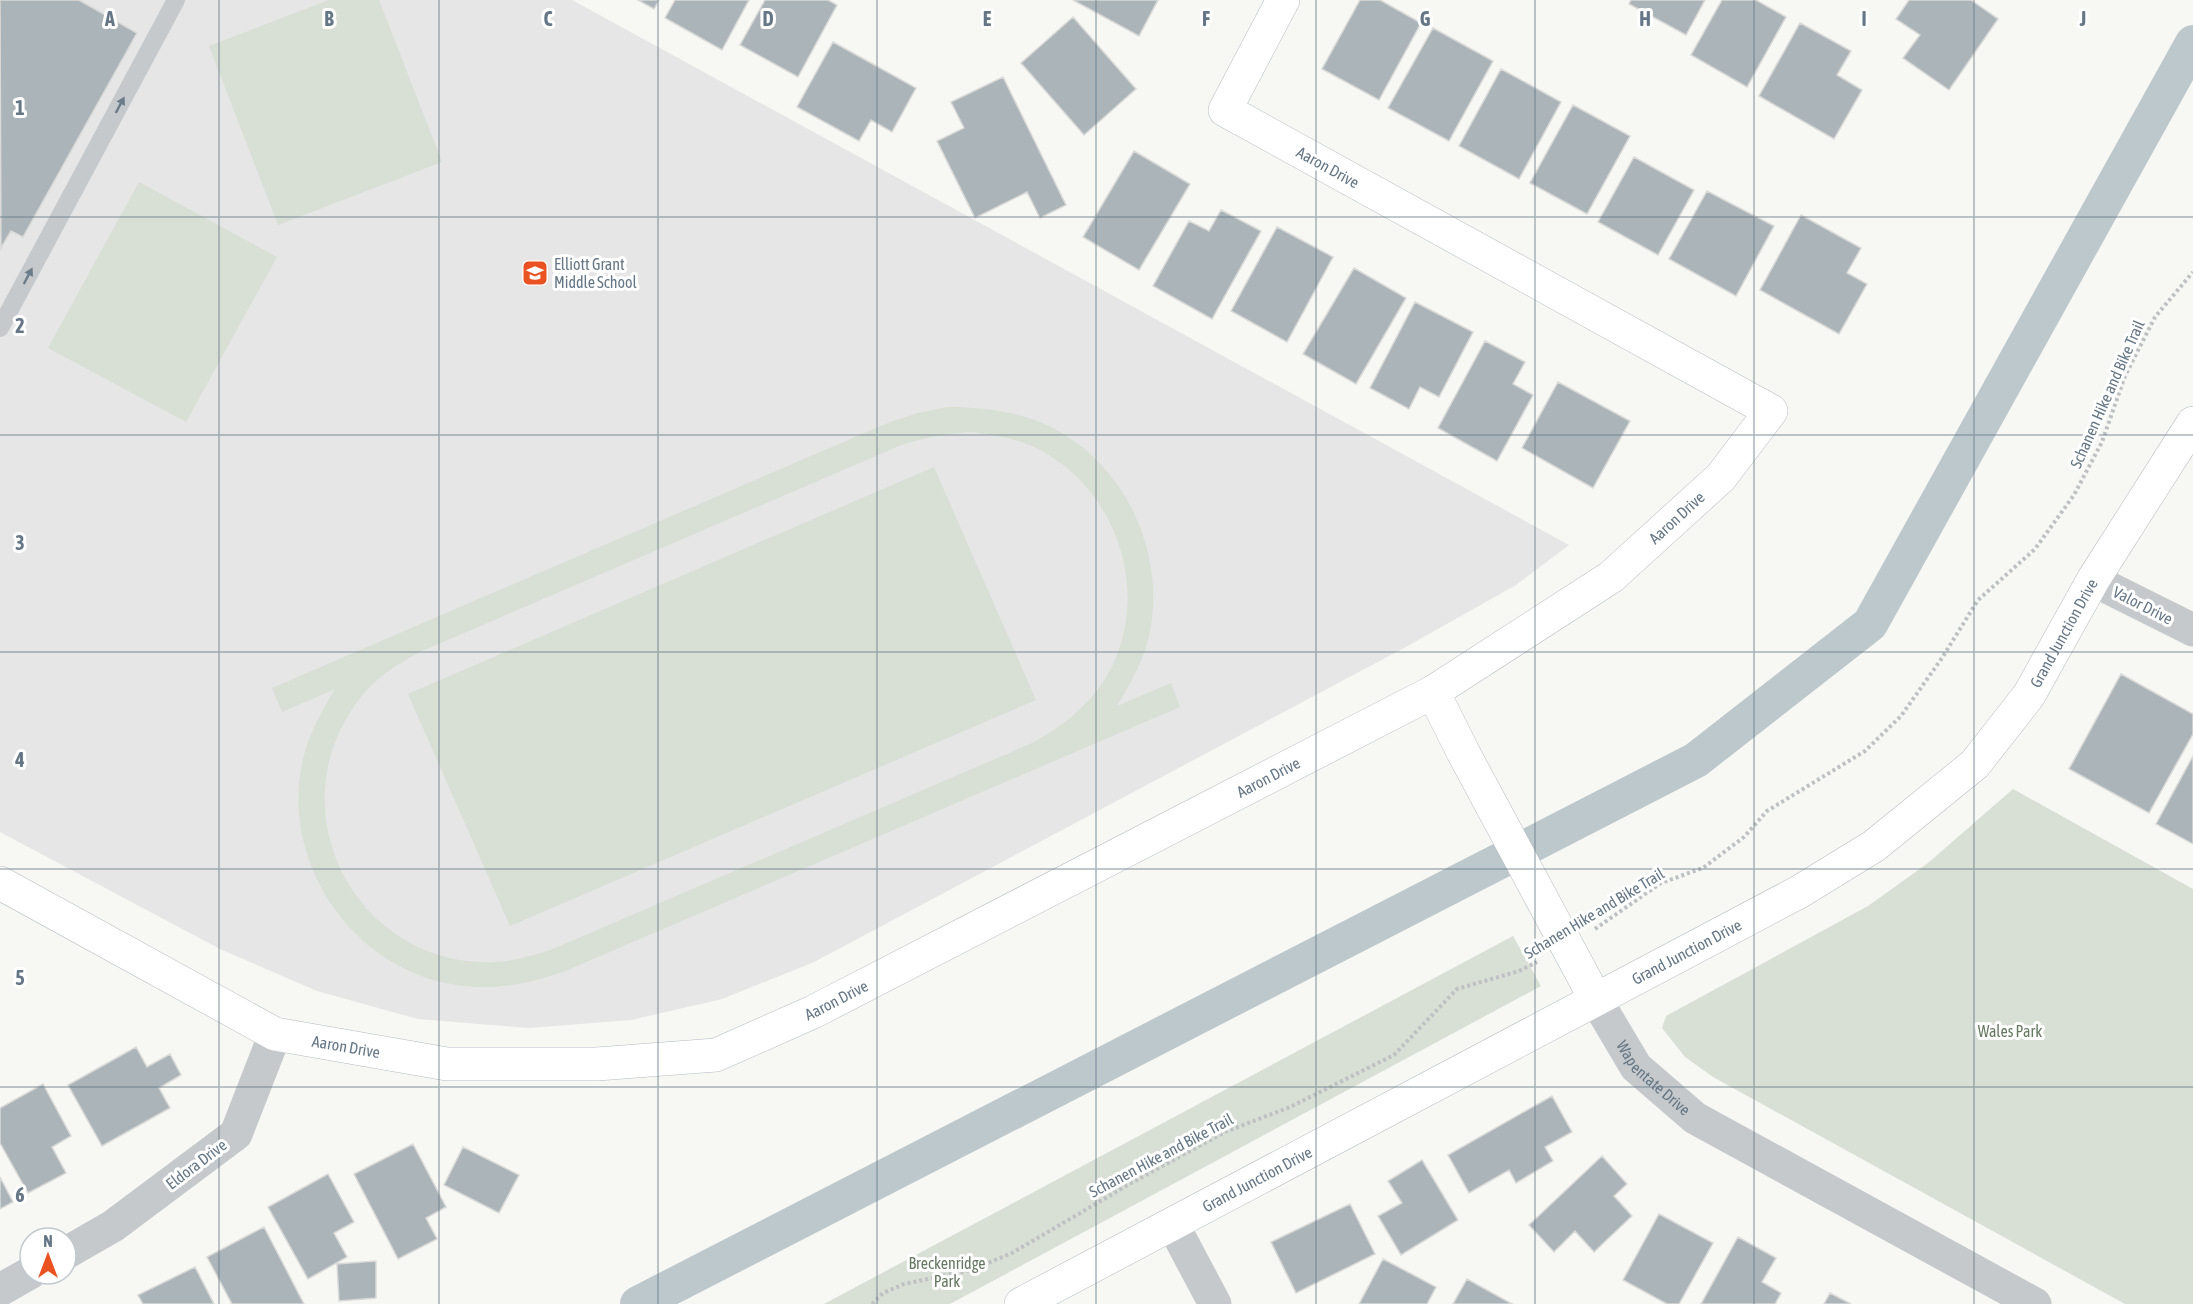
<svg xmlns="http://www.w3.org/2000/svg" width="2193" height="1304" viewBox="0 0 2193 1304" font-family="'Asap Condensed',sans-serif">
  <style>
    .built { fill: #e5e6e5 }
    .green { fill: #d8dfd5; fill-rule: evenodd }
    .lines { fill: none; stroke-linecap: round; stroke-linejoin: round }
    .canal { stroke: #bcc8cc; stroke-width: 36 }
    .building { fill: #abb4b9; stroke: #d9d9d7; stroke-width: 1.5 }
    .secondary-casing { stroke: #b7bcc1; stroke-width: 34 }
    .path { stroke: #bec1c3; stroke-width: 4; stroke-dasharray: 3 3; stroke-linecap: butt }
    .lane { stroke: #c5c9cc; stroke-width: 18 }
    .street { stroke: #c5c9cc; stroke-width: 33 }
    .secondary { stroke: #fff; stroke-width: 33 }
    .oneway { fill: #6a7b8a }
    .grid { fill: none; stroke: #657786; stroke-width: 1.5; stroke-opacity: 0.55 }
    .labels { text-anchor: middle; stroke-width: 6; stroke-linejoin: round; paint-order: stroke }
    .street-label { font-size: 16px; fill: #657786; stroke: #fff }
    .poi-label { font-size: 16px; fill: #657786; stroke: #fff; text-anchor: start }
    .park-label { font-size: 16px; fill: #657860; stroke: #fff }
    .grid-label { font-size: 20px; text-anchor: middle; font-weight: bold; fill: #657786; stroke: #fff; stroke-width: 6; stroke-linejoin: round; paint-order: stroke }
  </style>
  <rect width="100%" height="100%" fill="#f7f7f4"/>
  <path class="built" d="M0,0H572L1569,545L1516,585L1404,648L814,962L722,999L631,1020L528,1028L418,1019L317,991L220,949L0,832Z"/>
  <path class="green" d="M329,0H379L442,162L278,225L209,46Z
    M139,182L277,257L186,422L48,348Z
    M947,407C976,407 1004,410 1032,419C1118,449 1169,548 1149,636C1143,662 1130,684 1117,706L1171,683L1180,707L563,972C525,985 486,992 446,983C347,962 280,858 303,759C309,733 322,711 335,689L282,712L272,688L890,422L918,413ZM974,432C991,435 1008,437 1024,443C1115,477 1157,595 1105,679C1086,708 1061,728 1030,744L553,949C528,958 503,964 477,962C346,953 278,800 361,697C377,676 399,663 422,651L899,446C925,437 948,433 974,432Z
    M934,467L1036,700L510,926L408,694Z
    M2013,789L2193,889V1304H2125L1713,1077L1685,1057L1662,1028L1666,1016L1868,906L1928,863Z
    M1513,936L1541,986L950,1304H824Z"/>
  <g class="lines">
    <path class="canal" d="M638,1304L1696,760L1870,624L2193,43"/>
  </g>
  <path class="building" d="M0,0H79L137,33L23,237L11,231L1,248Z
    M638,0H659L654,9Z
    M675,0H749L722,50L665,18Z
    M765,0H828L837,5L798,77L740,45Z
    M1073,0H1158L1139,36Z
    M1360,0H1380L1421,23L1379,100L1322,69Z
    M1631,0H1705L1686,35L1629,4Z
    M1722,0H1756L1786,17L1747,87L1691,55Z
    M1909,0H1971L1998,19L1949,90L1903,58L1920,35L1896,19Z
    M1073,17L1136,89L1084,135L1021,63Z
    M1800,23L1851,51L1837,75L1862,90L1834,139L1759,96Z
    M1433,28L1493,61L1449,141L1388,108Z
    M833,42L916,88L892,132L871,120L859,141L797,107Z
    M1501,69L1561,102L1519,179L1459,146Z
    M1003,77L1066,205L1040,218L1027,192L975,218L937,141L964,128L951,102Z
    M1573,105L1630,136L1587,214L1530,183Z
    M1134,151L1190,184L1139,270L1083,237Z
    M1634,157L1694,190L1658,255L1598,222Z
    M1707,191L1774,226L1736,296L1669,259Z
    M1221,210L1261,231L1212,319L1153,286L1189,221L1209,231Z
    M1801,215L1861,248L1847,273L1867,284L1839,334L1760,290Z
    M1277,227L1333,257L1287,342L1231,311Z
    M1354,268L1406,298L1356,384L1303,354Z
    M1415,302L1473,332L1439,397L1420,387L1409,409L1370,388Z
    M1485,341L1525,362L1513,384L1533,395L1497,461L1438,428Z
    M1558,382L1630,421L1593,488L1522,448Z
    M2121,674L2193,714V734L2149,813L2069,769Z
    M2193,756V844L2156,824Z
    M136,1047L147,1067L170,1054L181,1075L159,1088L170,1108L102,1146L68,1085Z
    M43,1084L71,1136L52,1147L66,1173L28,1193L0,1143V1108Z
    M1552,1096L1572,1132L1545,1147L1553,1161L1516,1183L1509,1170L1469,1193L1448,1155Z
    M413,1144L446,1207L426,1218L437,1239L398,1259L354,1174Z
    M463,1147L519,1175L499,1213L444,1185Z
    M1602,1156L1627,1184L1614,1196L1632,1216L1594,1252L1575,1231L1554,1252L1529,1225Z
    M1422,1160L1458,1220L1401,1255L1378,1216L1402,1203L1388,1181Z
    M328,1174L354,1222L334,1233L347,1257L308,1279L268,1207Z
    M0,1177L13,1202L0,1209Z
    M1350,1204L1375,1254L1296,1293L1271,1242Z
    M1659,1214L1713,1243L1679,1304H1667L1623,1280Z
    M264,1227L304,1304H232L207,1257Z
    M1738,1237L1776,1258L1762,1282L1781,1293L1775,1304H1701Z
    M1383,1259L1436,1287L1427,1304H1359Z
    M376,1261V1298L339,1301L337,1264Z
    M195,1267L214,1304H143L138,1295Z
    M1467,1279L1512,1304H1453Z
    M1830,1293L1851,1304H1824Z"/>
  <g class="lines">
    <g class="secondary-casing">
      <g id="secondary">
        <path d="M1433,692L1463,752L1595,998"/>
        <path id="s2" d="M0,883L275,1034L447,1064H597L716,1055L813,1012L1433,692L1611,577L1721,477L1771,411L1225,110L1283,0"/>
        <path id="s3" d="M1021,1304L1799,892L1874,846L1975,764L2029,695L2093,580L2193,423"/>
      </g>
    </g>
    <path class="path" d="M1595,929L1661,883L1703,868L1744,837L1767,811L1865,751L1901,716L1942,658L1978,600L2035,549L2074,495L2102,442L2125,376L2155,317L2193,272
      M872,1304L883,1293L904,1284L971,1270L1012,1253L1133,1182L1225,1132L1290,1107L1394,1055L1457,989L1519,971L1537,962"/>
    <path class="lane" d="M0,328L176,0"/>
    <g class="street">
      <path d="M2093,580L2193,630"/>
      <path id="s1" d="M1595,998L1636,1067L1695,1118L2035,1304"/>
      <path d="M1173,1225L1215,1304"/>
      <path d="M66,1253L113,1226L236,1134L275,1034"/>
      <path d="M0,1290L30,1273"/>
    </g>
    <use href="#secondary" class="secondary"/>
  </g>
  <defs><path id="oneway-solid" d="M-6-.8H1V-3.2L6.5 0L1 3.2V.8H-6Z" transform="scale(1.5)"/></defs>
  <g class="oneway">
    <use href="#oneway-solid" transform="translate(120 105) rotate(-62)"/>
    <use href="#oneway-solid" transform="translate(28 276) rotate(-62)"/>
  </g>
  <path class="grid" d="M219,0V1304M439,0V1304M658,0V1304M877,0V1304M1096,0V1304M1316,0V1304M1535,0V1304M1754,0V1304M1974,0V1304M0,217H2193M0,435H2193M0,652H2193M0,869H2193M0,1087H2193"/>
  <defs>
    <g id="school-square" transform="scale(1.35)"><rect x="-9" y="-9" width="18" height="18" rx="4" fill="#ea5321" stroke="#fff"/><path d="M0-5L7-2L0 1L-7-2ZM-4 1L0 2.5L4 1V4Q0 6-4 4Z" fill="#fff"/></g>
  </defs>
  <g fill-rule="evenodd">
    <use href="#school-square" x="535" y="273"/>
  </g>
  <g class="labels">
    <g class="street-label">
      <text transform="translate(1328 167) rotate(29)" y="6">Aaron Drive</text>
      <text transform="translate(2107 394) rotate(-66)" y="6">Schanen Hike and Bike Trail</text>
      <text dy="6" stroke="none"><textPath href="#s2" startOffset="1862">Aaron Drive</textPath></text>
      <text transform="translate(2143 605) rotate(27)" y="6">Valor Drive</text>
      <text dy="6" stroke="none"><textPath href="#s3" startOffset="1257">Grand Junction Drive</textPath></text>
      <text dy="6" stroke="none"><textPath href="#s2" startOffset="1376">Aaron Drive</textPath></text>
      <text transform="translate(1594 913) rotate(-31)" y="6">Schanen Hike and Bike Trail</text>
      <text dy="6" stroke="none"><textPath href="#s3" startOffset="753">Grand Junction Drive</textPath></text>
      <text dy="6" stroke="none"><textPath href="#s2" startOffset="890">Aaron Drive</textPath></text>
      <text dy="6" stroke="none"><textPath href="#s2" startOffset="386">Aaron Drive</textPath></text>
      <text dy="6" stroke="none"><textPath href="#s1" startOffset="100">Wapentate Drive</textPath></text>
      <text transform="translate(1161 1155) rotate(-28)" y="6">Schanen Hike and Bike Trail</text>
      <text transform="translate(196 1164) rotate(-37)" y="6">Eldora Drive</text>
      <text dy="6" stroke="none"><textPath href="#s3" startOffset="267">Grand Junction Drive</textPath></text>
    </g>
    <g class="poi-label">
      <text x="554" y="270">Elliott Grant<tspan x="554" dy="18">Middle School</tspan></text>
    </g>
    <g class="park-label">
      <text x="2010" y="1037">Wales Park</text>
      <text x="947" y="1269">Breckenridge<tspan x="947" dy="18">Park</tspan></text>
    </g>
  </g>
  <g class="grid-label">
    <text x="110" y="26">A</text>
    <text x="329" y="26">B</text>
    <text x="548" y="26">C</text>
    <text x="768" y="26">D</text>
    <text x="987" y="26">E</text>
    <text x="1206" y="26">F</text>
    <text x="1425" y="26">G</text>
    <text x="1645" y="26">H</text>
    <text x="1864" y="26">I</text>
    <text x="2083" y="26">J</text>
    <text x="20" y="115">1</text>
    <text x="20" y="333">2</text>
    <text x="20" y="550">3</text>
    <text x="20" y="767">4</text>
    <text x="20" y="985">5</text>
    <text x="20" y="1202">6</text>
  </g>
  <g transform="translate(48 1256)"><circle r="28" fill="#ffffff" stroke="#c1c9cf" stroke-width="1.5"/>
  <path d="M0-4.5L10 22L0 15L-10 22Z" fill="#ea5321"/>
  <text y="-9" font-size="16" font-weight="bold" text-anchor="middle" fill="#657786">N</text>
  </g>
</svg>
